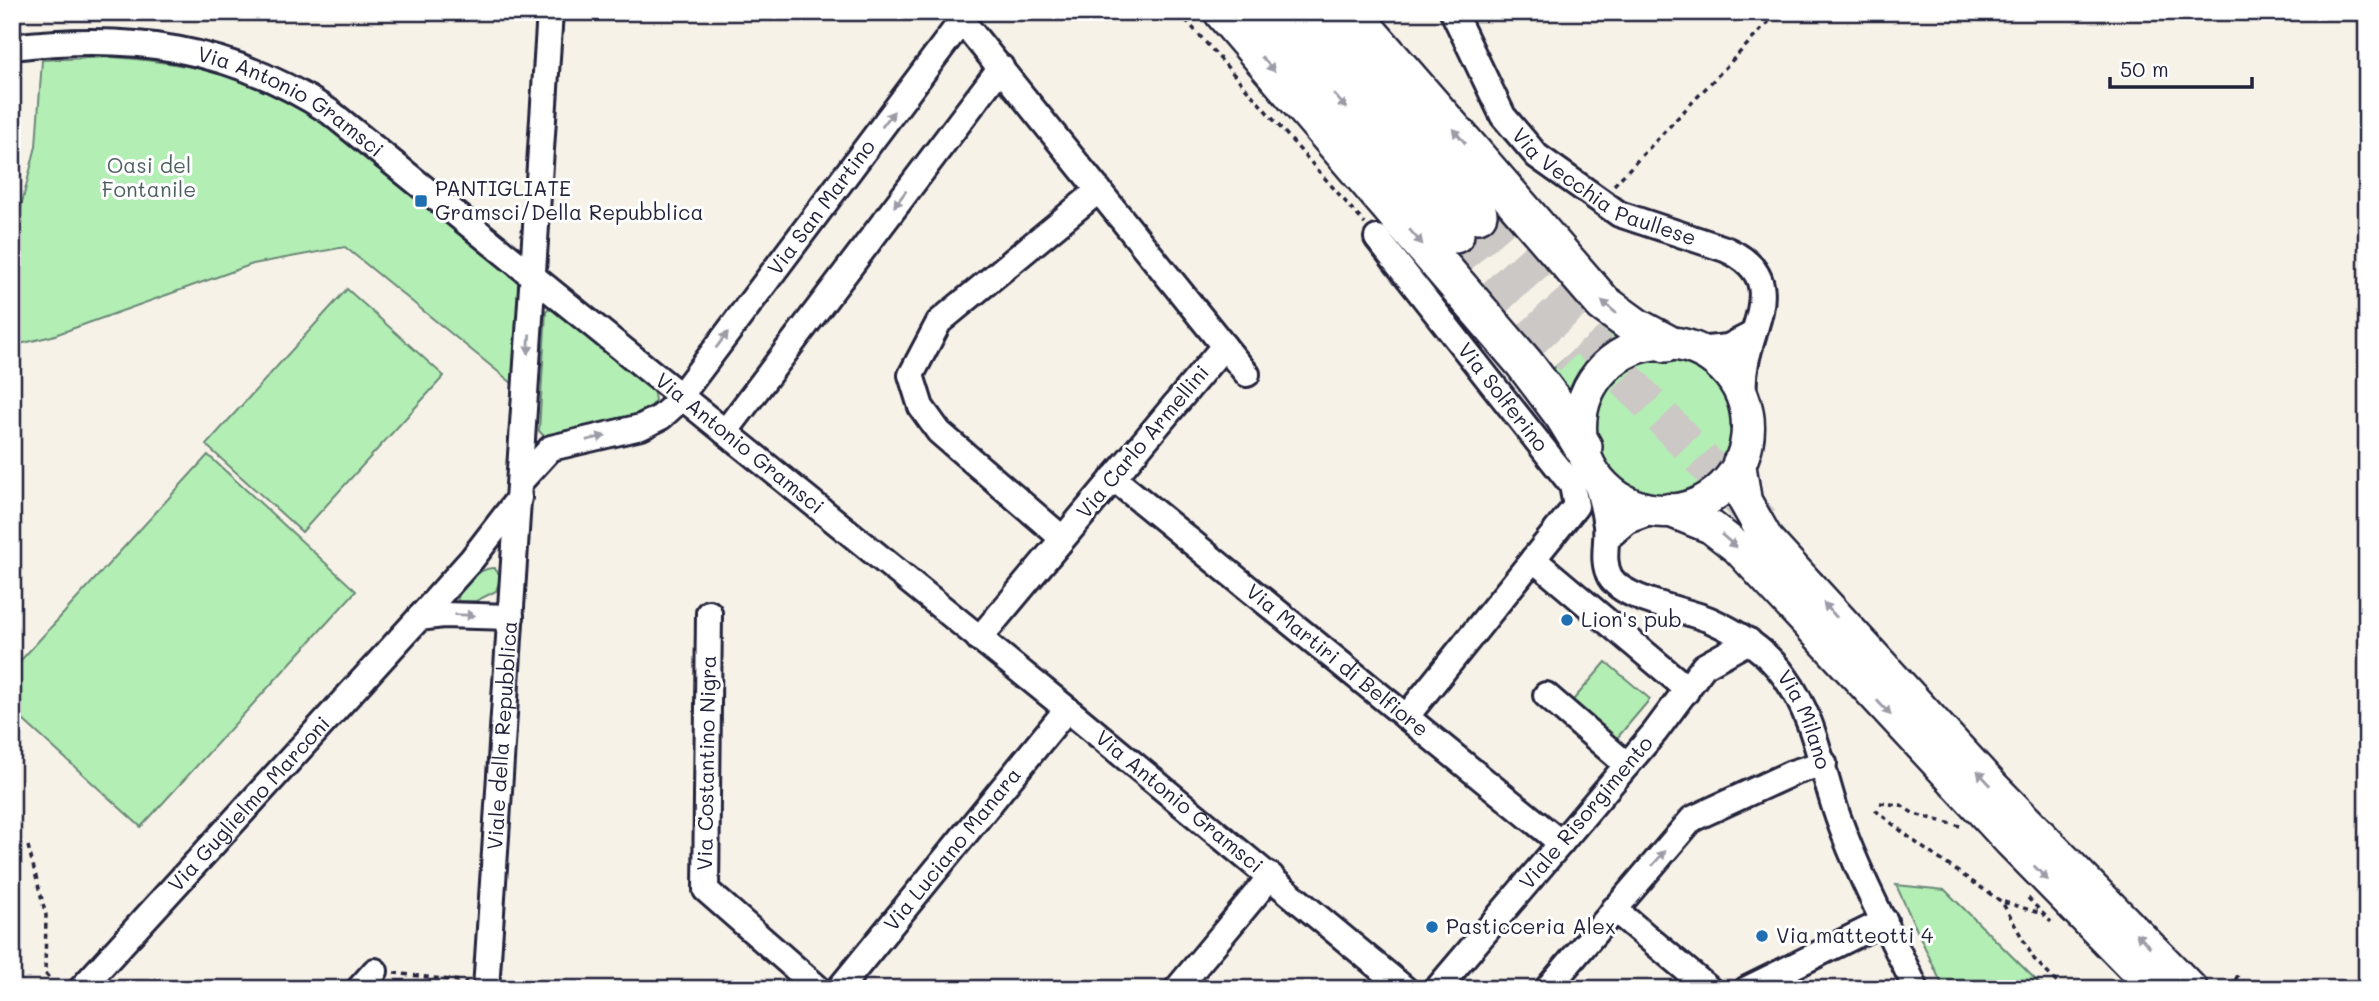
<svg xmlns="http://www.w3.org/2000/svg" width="2379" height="1001" viewBox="0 0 2379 1001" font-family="Mali,sans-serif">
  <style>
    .green { fill: #b3eeb4; stroke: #6a8878; stroke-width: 2 }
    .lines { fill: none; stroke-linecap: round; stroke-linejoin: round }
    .highway-tunnel { stroke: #ccc8c5; stroke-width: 37; stroke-dasharray: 37 18; stroke-linecap: butt }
    .minor-casing { stroke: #22223b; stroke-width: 30 }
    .major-casing { stroke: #22223b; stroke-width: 37 }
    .highway-casing { stroke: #22223b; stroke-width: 42 }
    .path { stroke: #22223b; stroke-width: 3.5; stroke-dasharray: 5 5; stroke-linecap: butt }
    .minor { stroke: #fff; stroke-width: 24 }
    .major { stroke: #fff; stroke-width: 32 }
    .highway { stroke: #fff; stroke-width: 37 }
    .oneway { fill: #9c9ca7 }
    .poi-dot { fill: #1f6fb2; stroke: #fff; stroke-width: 2.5 }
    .labels { text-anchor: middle; stroke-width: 6; stroke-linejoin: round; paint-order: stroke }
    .street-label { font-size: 21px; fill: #22223b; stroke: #fff }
    .park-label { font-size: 21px; fill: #4e5f5f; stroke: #fff }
    .poi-label { font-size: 21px; fill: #22223b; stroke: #fff; text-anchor: start }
  </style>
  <rect width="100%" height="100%" fill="#f7f2e8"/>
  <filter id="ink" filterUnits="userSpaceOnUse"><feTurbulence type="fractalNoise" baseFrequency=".0143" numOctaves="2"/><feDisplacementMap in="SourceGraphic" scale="14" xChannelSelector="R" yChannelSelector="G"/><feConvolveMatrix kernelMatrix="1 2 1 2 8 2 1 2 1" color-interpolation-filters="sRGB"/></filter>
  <g filter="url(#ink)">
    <path class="green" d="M111,57C157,60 204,67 247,82C302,101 349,143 393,180C436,214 479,248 522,284L518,388L345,247L253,264L52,336L20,344L18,219L36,146L42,60Z
      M347,289L444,376L302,532L206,445Z
      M550,307L653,389L655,400L646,416L549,441L539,431L546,311Z
      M1608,321L1628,336C1599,349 1580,367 1569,397L1547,374Z
      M1594 426a69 69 0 1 1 138 0a69 69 0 1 1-138 0Z
      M208,455L356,591L141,827L12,710V670Z
      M494,568L501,576L496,591L476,601H457C460,588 479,567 494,568Z
      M1606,662L1650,699L1612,744L1568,706Z
      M1896,885L1945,890L2045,989H1944Z"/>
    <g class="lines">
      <path class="highway-tunnel" d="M1478,214L1588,339L1762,523
        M1455,234L1573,358"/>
      <g class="minor-casing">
        <g id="minor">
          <path d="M955,12L1224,346L979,639"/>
          <path id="s1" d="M1453,12L1503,116L1537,156L1619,214L1725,249C1786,276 1755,317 1746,362C1743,377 1743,392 1745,406"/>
          <path id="s2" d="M12,47C130,33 230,46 330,112L1067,709L1405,989"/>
          <path id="s3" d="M1377,238L1572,485L1576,506L1406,717"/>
          <path d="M1224,346L1247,374"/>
          <path d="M1696,350L1728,347L1753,334"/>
          <path d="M725,432L1001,67"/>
          <path id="s4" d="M1591,469C1598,487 1603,505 1606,525C1608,543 1601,560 1610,577C1625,601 1684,609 1710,620C1739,633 1767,651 1785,677C1817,721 1821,771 1839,820C1860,878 1890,933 1916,989"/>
          <path id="s5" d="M1113,478L1561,843"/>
          <path id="s6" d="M520,482L551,448L641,427L661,417L672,407L963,19"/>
          <path d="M1062,538L939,432L921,407L911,375L939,322L1099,190"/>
          <path d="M1607,538L1627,521L1657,510"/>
          <path d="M1533,559L1679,682L1686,692"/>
          <path d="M709,613L706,890L819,989"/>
          <path d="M419,618L443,615L511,617"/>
          <path d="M1546,695L1627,765"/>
          <path d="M1614,909L1709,989"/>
          <path id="s7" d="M81,989L419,618L472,559L519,498"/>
          <path d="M359,989L375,971"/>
          <path id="s8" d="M486,989L550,12"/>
          <path id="s9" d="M839,989L1067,709"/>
          <path d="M1177,989L1271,876"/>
          <path id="s10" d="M1437,989L1655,732L1704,666L1749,641"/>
          <path d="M1547,989L1692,819L1792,773L1824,763"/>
          <path d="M1747,989L1885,921"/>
        </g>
      </g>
      <g class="major-casing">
        <path id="major" d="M1580 427a84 84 0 1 1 168 0a84 84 0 1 1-168 0Z
          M1739,463L1745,501L1767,540L1994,788L2191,989
          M1669,510L1711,527L1738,548L2010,841L2155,989"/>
      </g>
      <g class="highway-casing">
        <path id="highway" d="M1223,12L1524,363L1564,416L1583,447
          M1263,12L1455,234
          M1307,12L1478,214
          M1351,12L1603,303L1636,327L1666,343"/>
      </g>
      <path class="path" d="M1179,12L1365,224
        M1614,185L1778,12
        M1880,803L1901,805L1914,814L1960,826
        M1875,810L1919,845L2002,902L2034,959L2063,989
        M28,846L46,915L45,973L58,989
        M2028,898L2051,922
        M2004,902L2040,913
        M394,973L467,982
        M2231,989L2239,973"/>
      <use href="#minor" class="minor"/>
      <use href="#major" class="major"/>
      <use href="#highway" class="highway"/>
    </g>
    <defs><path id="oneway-solid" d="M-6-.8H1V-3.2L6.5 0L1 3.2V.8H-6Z" transform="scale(1.75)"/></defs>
    <g class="oneway">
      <use href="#oneway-solid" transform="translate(1268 64) rotate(49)"/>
      <use href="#oneway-solid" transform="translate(1340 101) rotate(49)"/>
      <use href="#oneway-solid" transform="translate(888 119) rotate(-53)"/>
      <use href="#oneway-solid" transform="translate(1459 136) rotate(-131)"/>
      <use href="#oneway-solid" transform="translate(900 199) rotate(127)"/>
      <use href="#oneway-solid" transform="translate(1416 237) rotate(49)"/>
      <use href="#oneway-solid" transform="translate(1609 307) rotate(-139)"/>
      <use href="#oneway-solid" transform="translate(722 340) rotate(-53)"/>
      <use href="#oneway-solid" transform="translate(529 344) rotate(94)"/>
      <use href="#oneway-solid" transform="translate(596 438) rotate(-13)"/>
      <use href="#oneway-solid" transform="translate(1729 541) rotate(41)"/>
      <use href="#oneway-solid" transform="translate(1830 610) rotate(-132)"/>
      <use href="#oneway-solid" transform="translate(465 615) rotate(2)"/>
      <use href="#oneway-solid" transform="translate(1884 708) rotate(47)"/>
      <use href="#oneway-solid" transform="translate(1984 778) rotate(-133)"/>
      <use href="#oneway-solid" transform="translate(1659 858) rotate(-49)"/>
      <use href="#oneway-solid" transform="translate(2041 873) rotate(46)"/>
      <use href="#oneway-solid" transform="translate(2143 940) rotate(-135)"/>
    </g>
  </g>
  <g class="poi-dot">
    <rect x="414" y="194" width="14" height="14" rx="3.5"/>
    <circle cx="1567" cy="620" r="7"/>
    <circle cx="1432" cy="927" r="7"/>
    <circle cx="1762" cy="936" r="7"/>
  </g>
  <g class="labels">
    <g class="street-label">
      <text dy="7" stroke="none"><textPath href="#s2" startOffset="292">Via Antonio Gramsci</textPath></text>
      <text dy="7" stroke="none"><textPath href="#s1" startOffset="242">Via Vecchia Paullese</textPath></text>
      <text dy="7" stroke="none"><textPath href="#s6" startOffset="425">Via San Martino</textPath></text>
      <text dy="7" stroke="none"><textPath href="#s3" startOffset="203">Via Solferino</textPath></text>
      <text transform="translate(1143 442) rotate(-50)" y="7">Via Carlo Armellini</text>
      <text dy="7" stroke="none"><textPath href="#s2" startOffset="859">Via Antonio Gramsci</textPath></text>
      <text dy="7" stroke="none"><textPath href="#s5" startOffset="289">Via Martiri di Belfiore</textPath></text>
      <text dy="7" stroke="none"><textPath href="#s4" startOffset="364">Via Milano</textPath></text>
      <text dy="7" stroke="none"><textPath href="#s8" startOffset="254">Viale della Repubblica</textPath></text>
      <text transform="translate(707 763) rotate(-89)" y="7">Via Costantino Nigra</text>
      <text dy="7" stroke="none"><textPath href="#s2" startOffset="1426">Via Antonio Gramsci</textPath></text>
      <text dy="7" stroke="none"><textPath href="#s7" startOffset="250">Via Guglielmo Marconi</textPath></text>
      <text dy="7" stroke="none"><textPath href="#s10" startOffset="231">Viale Risorgimento</textPath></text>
      <text dy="7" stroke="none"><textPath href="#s9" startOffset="180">Via Luciano Manara</textPath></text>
    </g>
    <g class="park-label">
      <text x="149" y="173">Oasi del<tspan x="149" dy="24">Fontanile</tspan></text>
    </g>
    <g class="poi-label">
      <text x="435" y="196">PANTIGLIATE<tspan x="435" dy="24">Gramsci/Della Repubblica</tspan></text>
      <text x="1581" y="627">Lion's pub</text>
      <text x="1446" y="934">Pasticceria Alex</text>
      <text x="1776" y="943">Via matteotti 4</text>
    </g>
  </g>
  <rect width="2379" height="1001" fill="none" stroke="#fff" stroke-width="42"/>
  <rect x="21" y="21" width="2337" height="959" fill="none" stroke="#22223b" stroke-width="2.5" filter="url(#ink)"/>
  <path d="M2110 77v10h142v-10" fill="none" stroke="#22223b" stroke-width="3.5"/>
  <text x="2120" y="77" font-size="21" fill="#22223b" stroke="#ffffff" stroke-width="5" paint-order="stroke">50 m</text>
</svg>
